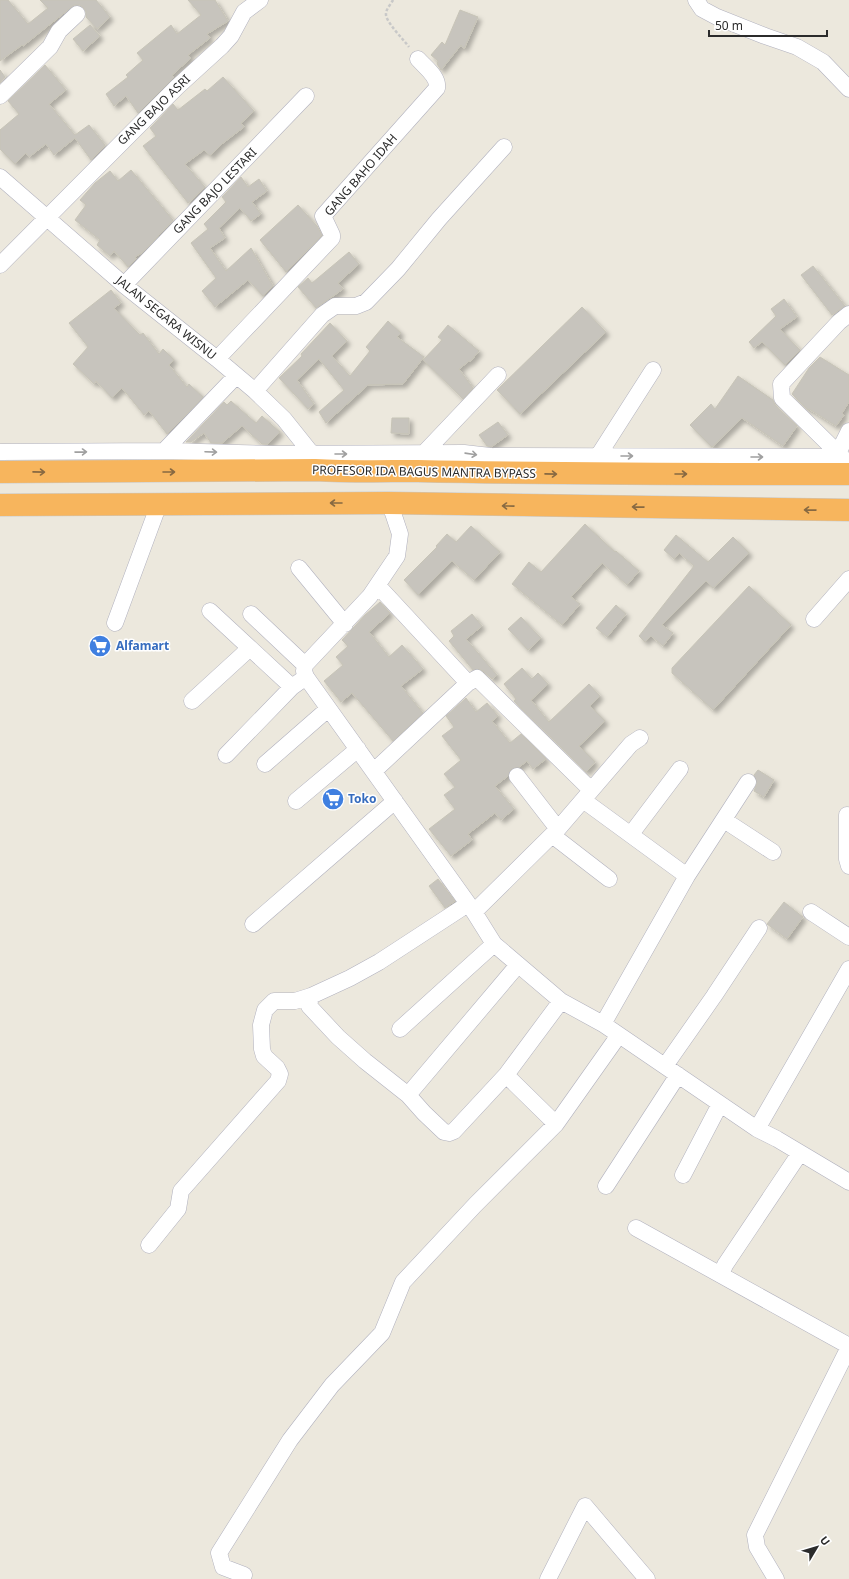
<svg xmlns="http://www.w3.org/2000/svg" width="849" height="1579" viewBox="0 0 849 1579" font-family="'Noto Sans',sans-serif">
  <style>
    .building { fill: #c7c4bd; stroke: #c7c4b7; filter: url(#shadow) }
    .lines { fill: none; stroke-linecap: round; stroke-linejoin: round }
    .minor-casing { stroke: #b1b1be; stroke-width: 17 }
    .highway-casing { stroke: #c8c8c8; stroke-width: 23 }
    .path { stroke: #c8c8c8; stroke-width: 2.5; stroke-dasharray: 3 2; stroke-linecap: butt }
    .minor { stroke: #fff; stroke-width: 16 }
    .highway { stroke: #f7b55d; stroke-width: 22 }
    .oneway { stroke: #a0a0a0 }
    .oneway2 { stroke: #876942 }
    .labels { text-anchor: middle; stroke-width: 3; stroke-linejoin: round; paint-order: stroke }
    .street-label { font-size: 12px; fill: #2b2b2b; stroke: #fff }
    .shop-label { font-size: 12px; font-weight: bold; fill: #366cbe; stroke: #fff; text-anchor: start }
  </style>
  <defs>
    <filter id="shadow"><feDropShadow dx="3.5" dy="3.5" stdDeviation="2" flood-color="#0004"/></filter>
  </defs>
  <rect width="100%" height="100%" fill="#ece8dd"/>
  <path class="building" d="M0,0H8L28,24L48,8L40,0H96L110,17L97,29L86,17V12L84,8L80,5H74L23,46L22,45L0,61Z
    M188,0H215L228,21L207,34L210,38L188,55L191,58L172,75L174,77L138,113L126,96L114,106L106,94L128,77L126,75L143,60L137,53L171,25L177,34L201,15Z
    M460,10L478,17L464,49L461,45L441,70L437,64L438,61L431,55L442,42L445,45Z
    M90,25L100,36L83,51L73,39Z
    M45,65L66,90L49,104L75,135L89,125L105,145L91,160L75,138L54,155L46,144L29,157L26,153L15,164L0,149V130L19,114L8,101Z
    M0,70L5,77L0,83Z
    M223,77L254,111L241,123L244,127L223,143L210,156L204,150L185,164L205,187L188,203L143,146L156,136L150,128L173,104L178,110L205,89L207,91Z
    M131,170L173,220L143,252L135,257L136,259L128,267L114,251L110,256L97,245L100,240L75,220L86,205L80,200L95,183L110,171L118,181Z
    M241,177L248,187L259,179L267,191L252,202L261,214L251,221L240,208L219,228L225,238L210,248L226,271L251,248L273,286L263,296L248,280L215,307L202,291L216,278L191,243L208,229L204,224L226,202L222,197Z
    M298,205L317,226L322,235L286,272L260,240Z
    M349,252L359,264L338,283L343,289L316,308L298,287L308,278L312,283Z
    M813,266L845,306L832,315L801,275Z
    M111,290L121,303L114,308L140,335L143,333L159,354L163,349L174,360L169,365L187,387L189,384L203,397L167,434L149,411L144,415L122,388L112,398L96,381L94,384L73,364L88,347L69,323Z
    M784,299L797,317L780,329L800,350L785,365L762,342L754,348L749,342L776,316L771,309Z
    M582,307L606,332L520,414L497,390Z
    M388,321L401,333L397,337L424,357L403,384L368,385L326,423L319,412L344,390L319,359L297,380L314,404L308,409L279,378L302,356L301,354L330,323L347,341L332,356L350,376L370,351L366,347Z
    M448,325L479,351L470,362L469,361L459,369L473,388L463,399L423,360L442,340L438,337Z
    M820,357L849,375V402L842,413L844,415L836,426L809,409L808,410L792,394L809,368Z
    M738,376L773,400L775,405L797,426L783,446L742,418L712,447L690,425L711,404L715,409Z
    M231,401L256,423L262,416L280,432L268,444H262L242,426L222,443H211L204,433L191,442H186L224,402L227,405Z
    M392,418H409V434L391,433Z
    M498,422L508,435L491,447L487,446L479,435Z
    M585,524L615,552L616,551L639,571L627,585L602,563L571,597L580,604L562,625L512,584L529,562L541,572Z
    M471,526L500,552L474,580L452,561L418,595L404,580L437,547L436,546L447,534L456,542Z
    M676,535L708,562L733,537L749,553L713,588L706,581L662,625L673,633L663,646L651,636L645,642L639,636L694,566L679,553L674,559L664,550Z
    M749,586L791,625L713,710L672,673V668Z
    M380,602L390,613L369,632L389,657L402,645L423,669L401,686L423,713L393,741L352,693L341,702L324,681L343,665L336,657L348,646L342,640L365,615Z
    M616,605L626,614L607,637L596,628Z
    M472,614L482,626L466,639L497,675L492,679L483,671L479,669L473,670L449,641L454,636L451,631Z
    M521,617L541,638L528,650L508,629Z
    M522,668L532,679L538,673L548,684L531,700L549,722L589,684L600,696L590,706L605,721L579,746L595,762L586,772L514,701L516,699L504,684Z
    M466,698L476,712L487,703L498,716L492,721L510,743L521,734L546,759L533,769L527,761L519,767L511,769L508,776L495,786L514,809L501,820L495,813L468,834L472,840L451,856L429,829L455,809L444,795L455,787L444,774L461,760L442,736L454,727L446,716Z
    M758,770L774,780L764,797L754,791L757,783L754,775Z
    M438,879L455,901L445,908L429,886Z
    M784,902L803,917L787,939L767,924Z"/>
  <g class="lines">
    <g class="minor-casing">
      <path id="minor" d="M696,0L702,9L717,17L765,36L797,47L823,62L849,89
        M0,96L50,47L59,31L77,14
        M0,177L124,285L217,359L255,391L284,419L312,454L314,461
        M0,265L177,87L222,46L231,36L244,12L260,0
        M124,285L306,96
        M217,359L332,238V235L323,216L437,88C439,77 425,67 418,59
        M255,391L322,315L335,306H356L366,302L398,269L439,219L504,147
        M164,451L236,376
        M0,452L164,451L274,454L464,453L490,456L502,462L520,473
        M838,453L849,431
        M423,454L498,375
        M494,456L842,457
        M598,456L653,370
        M846,461L782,398L781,384L839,322L849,314
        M388,503L393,513L400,534L397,556L370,596L305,665L304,671L306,677L474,912L494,944L561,1001L603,1024L757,1129L777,1139L849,1182
        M299,568L345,624
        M378,586L468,683
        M210,611L292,687L306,677
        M251,614L305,665
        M814,619L849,579
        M115,623L159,504
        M192,701L250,648
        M226,755L292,687
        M265,764L328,709
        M374,771L468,683L477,678L591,790
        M517,776L558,829
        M583,800L687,876
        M296,801L358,749
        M847,815V859L849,866
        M724,820L773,852
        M631,834L680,769
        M552,835L609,879
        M474,912L558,829L631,744L640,738
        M811,912L849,937
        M253,924L395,801
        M311,996L309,1006L338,1037L365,1061L408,1095L424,1113L444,1132L449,1133L454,1131L506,1075L561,1001
        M603,1024L687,876L748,782
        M400,1029L494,944
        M665,1066L714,996L759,928
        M506,1075L556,1124
        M408,1095L517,966
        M757,1129L849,969
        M683,1175L720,1104
        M606,1186L678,1075
        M636,1228L849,1346
        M149,1245L178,1209L181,1191L278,1081L280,1074L277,1068L264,1056L262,1049L261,1025L265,1010L274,1001H295L311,996L350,978L379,962L468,904
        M721,1275L725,1265L800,1153
        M244,1575L223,1567L219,1553L290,1440L332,1385L382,1333L403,1282L475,1205L556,1124L619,1035
        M548,1579L585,1506L647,1579
        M776,1579L757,1547L755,1535L849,1347"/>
    </g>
    <g class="highway-casing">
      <path id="highway" d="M0,472L315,470C350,472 384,471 418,471C562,474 705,474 849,474
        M0,505L388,503L849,510"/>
    </g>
    <path class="path" d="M393,0C391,4 386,9 386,14C385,21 404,40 409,47"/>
    <use href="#minor" class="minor"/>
    <use href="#highway" class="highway"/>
  </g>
  <defs><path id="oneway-shaft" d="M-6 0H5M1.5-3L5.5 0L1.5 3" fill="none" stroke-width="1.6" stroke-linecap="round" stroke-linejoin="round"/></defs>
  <g class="oneway">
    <use href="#oneway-shaft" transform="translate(81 452) rotate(-1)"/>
    <use href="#oneway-shaft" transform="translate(211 452) rotate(2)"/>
    <use href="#oneway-shaft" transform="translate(341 454)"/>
    <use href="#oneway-shaft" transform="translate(471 454) rotate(8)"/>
    <use href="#oneway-shaft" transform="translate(627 456)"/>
    <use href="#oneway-shaft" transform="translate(757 457)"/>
  </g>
  <g class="oneway2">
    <use href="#oneway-shaft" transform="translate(39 472) rotate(1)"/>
    <use href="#oneway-shaft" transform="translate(169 472)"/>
    <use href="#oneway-shaft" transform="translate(551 474) rotate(1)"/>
    <use href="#oneway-shaft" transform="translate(681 474)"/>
    <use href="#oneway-shaft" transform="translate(336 503) rotate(180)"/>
    <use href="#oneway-shaft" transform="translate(508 506) rotate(-179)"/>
    <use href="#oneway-shaft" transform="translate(638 507) rotate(-179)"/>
    <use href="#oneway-shaft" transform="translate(810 510) rotate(-179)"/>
  </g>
  <defs>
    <g id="supermarket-disc" transform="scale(1.15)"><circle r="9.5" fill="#3f7fe0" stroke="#fff"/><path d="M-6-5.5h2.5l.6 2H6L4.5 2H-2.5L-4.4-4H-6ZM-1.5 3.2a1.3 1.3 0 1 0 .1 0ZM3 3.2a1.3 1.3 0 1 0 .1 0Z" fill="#fff"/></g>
  </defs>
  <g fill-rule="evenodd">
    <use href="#supermarket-disc" x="100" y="646"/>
    <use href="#supermarket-disc" x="333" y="799"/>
  </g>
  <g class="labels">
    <g class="street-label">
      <text transform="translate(154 110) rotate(-44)" y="4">GANG BAJO ASRI</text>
      <text transform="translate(361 175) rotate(-49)" y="4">GANG BAHO IDAH</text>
      <text transform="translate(215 191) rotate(-46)" y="4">GANG BAJO LESTARI</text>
      <text transform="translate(166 318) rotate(39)" y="4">JALAN SEGARA WISNU</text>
      <text transform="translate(424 472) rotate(1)" y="4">PROFESOR IDA BAGUS MANTRA BYPASS</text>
    </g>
    <g class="shop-label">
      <text x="116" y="650">Alfamart</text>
      <text x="348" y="803">Toko</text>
    </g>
  </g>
  <g transform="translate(817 1547) rotate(52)" stroke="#ffffff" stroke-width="3" paint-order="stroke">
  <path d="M0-3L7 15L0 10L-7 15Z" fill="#2b2b2b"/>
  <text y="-6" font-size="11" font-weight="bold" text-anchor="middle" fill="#2b2b2b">U</text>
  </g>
  <path d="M709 30v6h118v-6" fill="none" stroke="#2b2b2b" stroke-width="2"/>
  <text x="715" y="30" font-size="12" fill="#2b2b2b" stroke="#ffffff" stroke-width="3" paint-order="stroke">50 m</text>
</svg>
